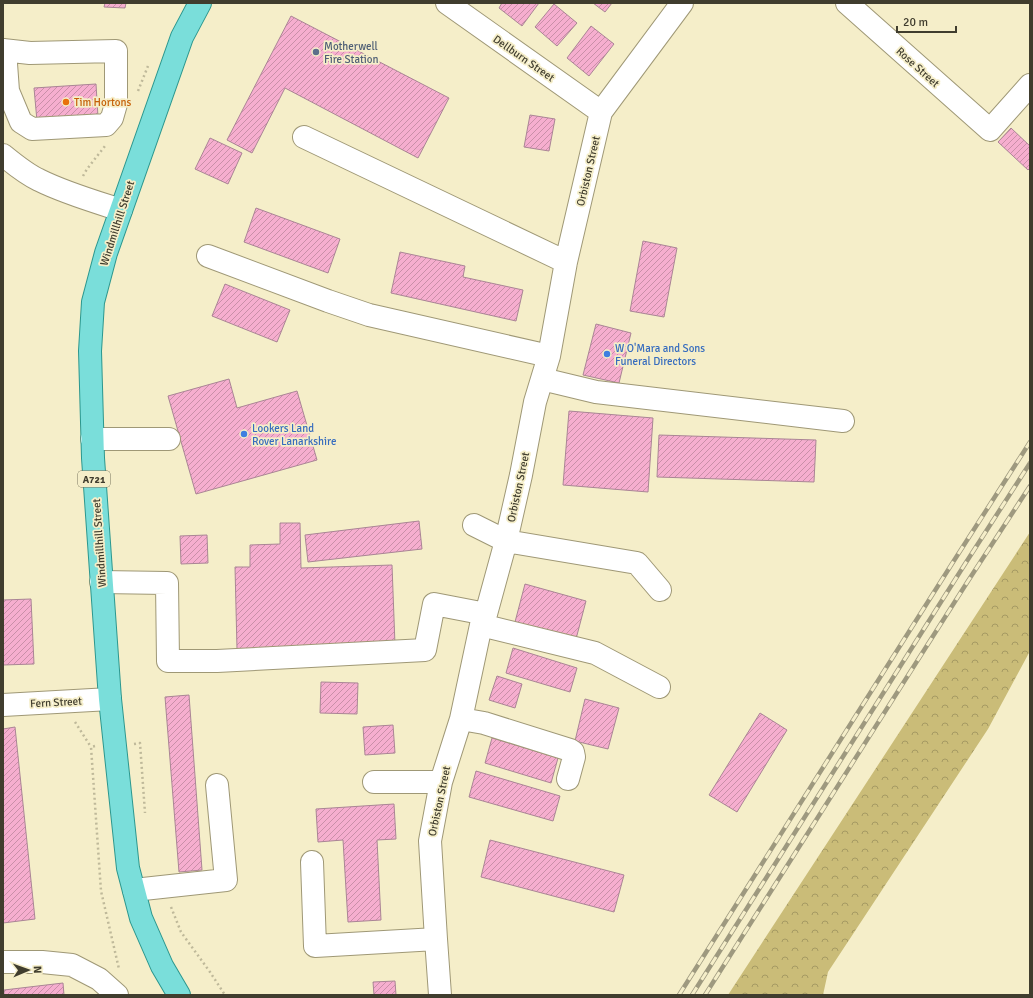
<svg xmlns="http://www.w3.org/2000/svg" width="1033" height="998" viewBox="0 0 1033 998" font-family="Signika,sans-serif">
  <style>
    .forest { fill: url(#forest-crowns) }
    .building { fill: url(#building-hatch); stroke: #aa8595 }
    .lines { fill: none; stroke-linecap: round; stroke-linejoin: round }
    .minor-casing { stroke: #9f9876; stroke-width: 24 }
    .major-casing { stroke: #2c978e; stroke-width: 24 }
    .path { stroke: #bfb99a; stroke-width: 2.5; stroke-dasharray: 2 3; stroke-linecap: butt }
    .minor { stroke: #fff; stroke-width: 22 }
    .major { stroke: #7adeda; stroke-width: 22 }
    .rail-casing { stroke: #9e997f; stroke-width: 4.5 }
    .rail { stroke: #f5eec9; stroke-width: 3; stroke-dasharray: 9; stroke-linecap: butt }
    .service-dot { fill: #5c6f8a; stroke: #f5eec9; stroke-width: 1.5 }
    .food-dot { fill: #e8710a; stroke: #f5eec9; stroke-width: 1.5 }
    .shop-dot { fill: #3f7fe0; stroke: #f5eec9; stroke-width: 1.5 }
    .labels { text-anchor: middle; stroke-width: 3.5; stroke-linejoin: round; paint-order: stroke }
    .shield { fill: #f5eec9; stroke: #76725c; stroke-width: 1 }
    .shield-label { font-size: 10px; font-weight: bold; fill: #403d2e }
    .service-label { font-size: 11px; fill: #4e5e75; stroke: #f5eec9; text-anchor: start }
    .street-label { font-size: 11px; fill: #403d2e; stroke: #f5eec9 }
    .food-label { font-size: 11px; fill: #c56008; stroke: #f5eec9; text-anchor: start }
    .shop-label { font-size: 11px; fill: #366cbe; stroke: #f5eec9; text-anchor: start }
  </style>
  <defs>
    <pattern id="forest-crowns" width="20" height="18" patternUnits="userSpaceOnUse"><rect width="20" height="18" fill="#cabc78"/><path d="M2 6a3 3 0 1 1 6 0M12 15a3 3 0 1 1 6 0" fill="none" stroke="#a59a63"/></pattern>
    <pattern id="building-hatch" width="6" height="6" patternUnits="userSpaceOnUse"><rect width="6" height="6" fill="#f6aecf"/><path d="M-1 1l2-2M0 6l6-6M5 7l2-2" fill="none" stroke="#c98fa8"/></pattern>
  </defs>
  <rect width="100%" height="100%" fill="#f5eec9"/>
  <path class="forest" d="M1030,532V651L988,729L828,972L823,995H728Z"/>
  <path class="building" d="M105,3H126L125,8L104,7Z
    M502,3H539L522,26L499,8Z
    M593,3H612L605,12Z
    M554,4L577,23L557,46L535,27Z
    M291,16L449,98L418,158L285,88L252,153L227,140Z
    M591,26L614,44L589,76L567,58Z
    M96,84L98,117L37,121L34,88Z
    M530,115L555,119L549,151L524,147Z
    M1011,128L1030,146V168L1028,170L998,142Z
    M210,138L242,153L228,184L195,169Z
    M256,208L340,239L328,273L244,242Z
    M643,241L677,248L664,317L630,311Z
    M400,252L465,266L463,277L523,290L516,321L391,293Z
    M225,284L290,310L277,342L212,316Z
    M596,324L631,333L619,383L583,375Z
    M229,379L237,408L297,391L317,460L196,494L168,396Z
    M569,411L653,418L648,492L563,485Z
    M659,435L816,440L814,482L657,477Z
    M419,521L422,549L308,562L305,535Z
    M280,523H300L301,568L392,565L395,645L237,649L235,567H250V545L280,544Z
    M207,535L208,563L181,564L180,536Z
    M525,584L586,601L576,639L515,622Z
    M31,599L34,664L3,665V600Z
    M513,648L577,668L570,692L506,673Z
    M497,676L522,684L515,708L489,700Z
    M321,682L358,683L357,714L320,713Z
    M189,695L202,870L179,872L165,697Z
    M585,699L619,708L608,749L575,741Z
    M760,713L787,730L737,812L709,795Z
    M393,725L395,753L365,755L363,727Z
    M15,727L35,919L3,923V729Z
    M492,738L558,758L551,783L485,763Z
    M476,771L560,796L553,821L469,797Z
    M394,804L396,839L377,840L381,920L348,922L343,840L318,842L316,809Z
    M490,840L624,875L614,912L481,877Z
    M395,981L396,995H374L373,982Z
    M63,983L64,995H4V990Z"/>
  <g class="lines">
    <g class="minor-casing">
      <path id="minor" d="M447,3L601,112
        M847,3L990,130L1030,85
        M3,50L30,53L116,51V104L112,118L106,125L32,129L21,122L8,91L5,50
        M304,137L566,262
        M3,155C14,164 26,174 39,180C65,193 93,201 121,210
        M208,256L328,301L369,315L549,356
        M542,379L596,392L843,421
        M92,439H169
        M474,525L506,541L637,563L660,590
        M101,582L167,583L168,661H217L425,650L434,604L486,614
        M481,625L595,653L659,687
        M3,705L110,699
        M461,719L484,723L570,750L573,752L574,757L568,779
        M374,782H441
        M312,862L315,946L436,939
        M134,890L226,880L217,785
        M3,962H42L72,965L99,979L117,995
        M440,995L436,939L430,841L441,782L461,719L481,625L486,614L506,541L521,475L535,402L549,356L566,262L601,112L682,3"/>
    </g>
    <g class="major-casing">
      <path id="major" d="M179,995L162,966L141,918L128,868L110,699L93,458L90,351L93,302L106,253L182,37L200,3"/>
    </g>
    <path class="path" d="M138,91L148,66
      M83,176L87,169L105,146
      M75,722L91,747
      M134,744L140,743L145,813
      M95,746L91,747L101,891L119,969
      M171,907L181,932L210,972L225,995"/>
    <use href="#minor" class="minor"/>
    <use href="#major" class="major"/>
    <g class="rail-casing">
      <path id="rail" d="M679,995L955,559L1030,442
        M692,995L965,564L1030,463
        M705,995L968,581L1030,486"/>
    </g>
    <use href="#rail" class="rail"/>
  </g>
  <circle class="service-dot" cx="316" cy="52" r="4"/>
  <circle class="food-dot" cx="66" cy="102" r="4"/>
  <g class="shop-dot">
    <circle cx="607" cy="354" r="4"/>
    <circle cx="244" cy="434" r="4"/>
  </g>
  <g class="labels">
    <rect class="shield" x="78" y="471" width="32" height="16" rx="3"/>
    <g class="shield-label">
      <text x="94" y="483">A721</text>
    </g>
    <g class="service-label">
      <text x="324" y="50">Motherwell<tspan x="324" dy="13">Fire Station</tspan></text>
    </g>
    <g class="street-label">
      <text transform="translate(524 58) rotate(35)" y="4">Dellburn Street</text>
      <text transform="translate(918 67) rotate(42)" y="4">Rose Street</text>
      <text transform="translate(588 171) rotate(-77)" y="4">Orbiston Street</text>
      <text transform="translate(117 223) rotate(-72)" y="4">Windmillhill Street</text>
      <text transform="translate(518 487) rotate(-78)" y="4">Orbiston Street</text>
      <text transform="translate(99 543) rotate(-94)" y="4">Windmillhill Street</text>
      <text transform="translate(56 702) rotate(-3)" y="4">Fern Street</text>
      <text transform="translate(439 801) rotate(-78)" y="4">Orbiston Street</text>
    </g>
    <g class="food-label">
      <text x="74" y="106">Tim Hortons</text>
    </g>
    <g class="shop-label">
      <text x="615" y="352">W O'Mara and Sons<tspan x="615" dy="13">Funeral Directors</tspan></text>
      <text x="252" y="432">Lookers Land<tspan x="252" dy="13">Rover Lanarkshire</tspan></text>
    </g>
  </g>
  <rect width="1033" height="998" fill="none" stroke="#403d2e" stroke-width="8"/>
  <g transform="translate(28 970) rotate(88)" stroke="#f5eec9" stroke-width="3" paint-order="stroke">
  <path d="M0-3L7 15L0 10L-7 15Z" fill="#403d2e"/>
  <text y="-6" font-size="11" font-weight="bold" text-anchor="middle" fill="#403d2e">N</text>
  </g>
  <path d="M897 26v6h59v-6" fill="none" stroke="#403d2e" stroke-width="2"/>
  <text x="903" y="26" font-size="12" fill="#403d2e" stroke="#f5eec9" stroke-width="3" paint-order="stroke">20 m</text>
</svg>
